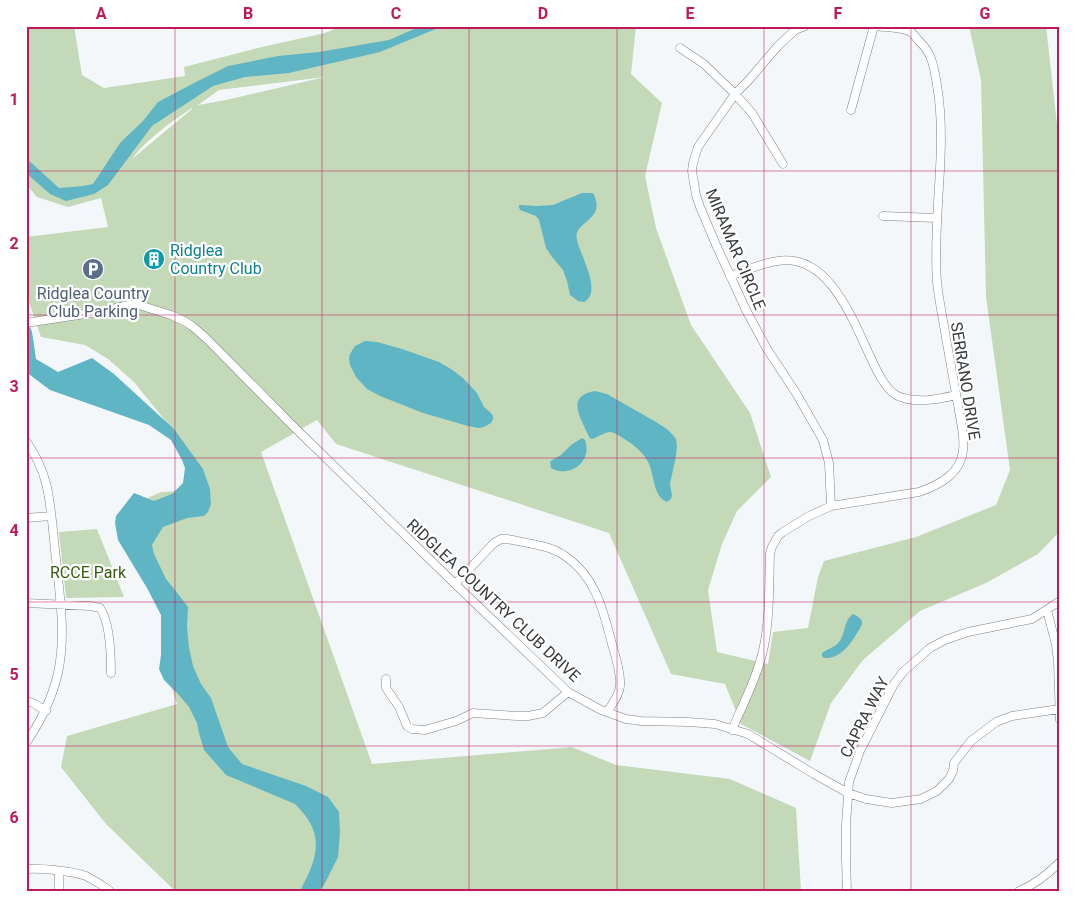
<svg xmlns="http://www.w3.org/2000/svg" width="1086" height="917" viewBox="0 0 1086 917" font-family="Roboto,sans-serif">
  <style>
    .green { fill: #c4d9b8; fill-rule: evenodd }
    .water { fill: #60b5c4 }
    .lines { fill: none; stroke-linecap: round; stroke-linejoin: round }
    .minor-casing { stroke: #808385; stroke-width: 9 }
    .minor { stroke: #fff; stroke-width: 8 }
    .grid { fill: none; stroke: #c2185b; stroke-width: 1; stroke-opacity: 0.55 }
    .labels { text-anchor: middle; stroke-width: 4.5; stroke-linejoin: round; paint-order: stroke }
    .street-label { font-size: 16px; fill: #37393a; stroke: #fff }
    .culture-label { font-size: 16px; fill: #0d838f; stroke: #fff; text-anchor: start }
    .service-label { font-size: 16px; fill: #4e5e75; stroke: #fff }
    .park-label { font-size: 16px; fill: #345d0f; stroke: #fff }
    .neatline { fill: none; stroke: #c2185b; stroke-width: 2 }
    .grid-label { font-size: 16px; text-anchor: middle; font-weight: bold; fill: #c2185b }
  </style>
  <rect width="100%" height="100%" fill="#f3f7fa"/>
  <path class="green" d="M26,26H74L82,75L104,88L185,76L184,67L262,47L325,33L342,26H636L631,74L662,103L645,176L656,228L691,325L750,413L771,477L737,511L722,544L708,590L717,652L768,664L773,632L808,628L818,577L824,561L916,537L996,505L1010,470L986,297L981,80L969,26H1046L1060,151V531L1038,554L986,583L920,611L863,660L831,703L810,761L741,724L725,684L671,674L609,533L336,444L317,420L261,452L372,764L572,747L616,765L730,779L796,808L801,891H175L106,824L61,767L67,736L177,704L161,655L167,649L155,566L136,503L161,492L181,491L192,454L134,382L108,359L85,345L41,337L26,293V237L108,227L101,198L68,207L37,197L26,184ZM325,77L226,100L198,105L219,90ZM192,108V109L132,159C146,140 172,121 192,108Z
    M97,529L124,597L66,598L59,532Z"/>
  <path class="water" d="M421,26H443L380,52L289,73L245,77L213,86L152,126L108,185L94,194L66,201L50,194L26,173V158L59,188L83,186L93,184L120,143L143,121L158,102L196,82L228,66L278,56L319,52L389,40Z
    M582,193H593C608,221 572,221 577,240C580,255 603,292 584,302L578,301L570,295L567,281L563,270L552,257L546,248L539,220L536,216L520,210L519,207V205H522L537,206L553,205Z
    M26,316L32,332L36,359L58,372L92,358L114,374L174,429L203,469L210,489L211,504L208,512L204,516L187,518L163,527L152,545L154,554L166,579L175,590L188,607L187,627L189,648L193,666L201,684L211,698L228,747L242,764L306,786L328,797L339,812L340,832L338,857L324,885L319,891H300C318,857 326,834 295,804L226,775L204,750L199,733L197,723L189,707L178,694L164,680L159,669L161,655V615L147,588L118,540L115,523L116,516L134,493L154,501L172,494L183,483L185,468L182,460L171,440L149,425L50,390L26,372Z
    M365,341L377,342L402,349L439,362L451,369L463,378L477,393L484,407L491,413L493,416V419L491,423L484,427L478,428L468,426L423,413L380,396L367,389L356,377L350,365L349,359L350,354L355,346Z
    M595,391L607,394L656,422L667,429L673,435L676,439L677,446L676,456L670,484L672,496L671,499L667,502C652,496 655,474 648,462C643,452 635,446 626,440C621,437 615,432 609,432C603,433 597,438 591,439L589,437C582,420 564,396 595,391Z
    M582,438L585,440C593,461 570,479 551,468L550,462L552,460L561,455L571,445Z
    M853,614C857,616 861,618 862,622C862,626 859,630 857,633C850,645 840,659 824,658L822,656V653C827,649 834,648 839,642C846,634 843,621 853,614Z"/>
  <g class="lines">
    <g class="minor-casing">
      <path id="minor" d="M805,26L795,30L777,47L748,81L735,94L698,147L693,163L692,171L696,195L700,207L717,247L746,310L767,349L796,393L823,440L829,463L831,506
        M680,48L704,64L735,94L752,113L783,164
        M851,110L874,26
        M883,216L937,218
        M730,276C746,270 762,263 778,261C828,253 852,318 869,354C875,367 884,388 896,395C899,397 904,398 907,399C924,402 939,399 956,395
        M26,323L104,311L129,305H139L171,315L184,321L192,326L206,338L291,424L455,584L568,692L601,710L626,719L641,721L688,722L715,724L748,734L814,774L848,793L866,799L892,803L921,799L937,791L949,779L953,771L954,763L971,741L996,722L1012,716L1059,709
        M26,441C35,454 42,468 46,483C52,508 53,534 56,559C60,597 66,636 58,673C52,699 41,721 26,743
        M26,518L51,516
        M455,584L494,543L501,539H507C525,543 550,545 565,556C596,577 603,610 612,644C615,654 621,675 620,685C620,694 612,705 607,712
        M26,603L90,606L100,608C110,622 111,655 111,673
        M1047,610L1056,645L1058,662L1060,720
        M386,679V688L399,707L407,726L412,729L425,730L456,721L473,713L517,716H528L543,713L568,692
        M26,701L33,703L46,711
        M732,730C744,702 758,675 764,646C770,616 769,584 770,553L772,547L778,536L783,532L809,516L831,506L919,492C939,485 961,474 963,450C965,436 960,419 958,405C954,383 950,360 946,338C943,319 939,301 937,282C932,216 948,150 937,85C935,74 934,62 928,52C926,48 922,44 919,41C916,38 914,34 911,32C902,27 887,28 877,26
        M26,869C40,868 73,871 86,876C94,880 102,885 110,891
        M59,871V891
        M847,891L846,858V825L849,782L860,751L894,684L903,672L930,648L945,640L968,632L1032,619L1060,601
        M1019,891C1034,885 1048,874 1060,862"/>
    </g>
    <use href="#minor" class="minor"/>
  </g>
  <path class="grid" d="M175,26V891M322,26V891M469,26V891M617,26V891M764,26V891M911,26V891M26,171H1060M26,315H1060M26,458H1060M26,602H1060M26,746H1060"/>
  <defs>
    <g id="building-disc" transform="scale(1.125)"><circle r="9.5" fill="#0f9aa8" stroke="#fff"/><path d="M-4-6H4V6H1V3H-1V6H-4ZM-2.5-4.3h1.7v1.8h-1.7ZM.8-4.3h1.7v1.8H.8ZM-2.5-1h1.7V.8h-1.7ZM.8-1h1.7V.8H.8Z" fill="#fff"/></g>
    <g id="parking-disc" transform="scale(1.125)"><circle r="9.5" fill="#5c6f8a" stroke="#fff"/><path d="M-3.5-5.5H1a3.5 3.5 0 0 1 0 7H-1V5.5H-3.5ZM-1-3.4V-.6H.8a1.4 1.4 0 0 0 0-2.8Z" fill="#fff"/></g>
  </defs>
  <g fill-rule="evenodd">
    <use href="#building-disc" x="154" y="259"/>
    <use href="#parking-disc" x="93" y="269"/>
  </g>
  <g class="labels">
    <g class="street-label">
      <text transform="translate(736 249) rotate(67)" y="6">MIRAMAR CIRCLE</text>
      <text transform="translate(966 381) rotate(81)" y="6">SERRANO DRIVE</text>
      <text transform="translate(494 600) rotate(43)" y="6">RIDGLEA COUNTRY CLUB DRIVE</text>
      <text transform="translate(864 717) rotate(-63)" y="6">CAPRA WAY</text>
    </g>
    <g class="culture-label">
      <text x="170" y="256">Ridglea<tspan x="170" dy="18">Country Club</tspan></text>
    </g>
    <g class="service-label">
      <text x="93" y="299">Ridglea Country<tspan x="93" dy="18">Club Parking</tspan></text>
    </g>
    <g class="park-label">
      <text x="88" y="578">RCCE Park</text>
    </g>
  </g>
  <rect width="1086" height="917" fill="none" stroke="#ffffff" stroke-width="55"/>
  <rect x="28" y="28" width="1030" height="862" class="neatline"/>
  <g class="grid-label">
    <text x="101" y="19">A</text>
    <text x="248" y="19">B</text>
    <text x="396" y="19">C</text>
    <text x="543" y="19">D</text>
    <text x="690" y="19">E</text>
    <text x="838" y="19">F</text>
    <text x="985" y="19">G</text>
    <text x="14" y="105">1</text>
    <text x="14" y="249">2</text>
    <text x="14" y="392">3</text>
    <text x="14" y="536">4</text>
    <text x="14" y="680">5</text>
    <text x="14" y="823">6</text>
  </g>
</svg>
